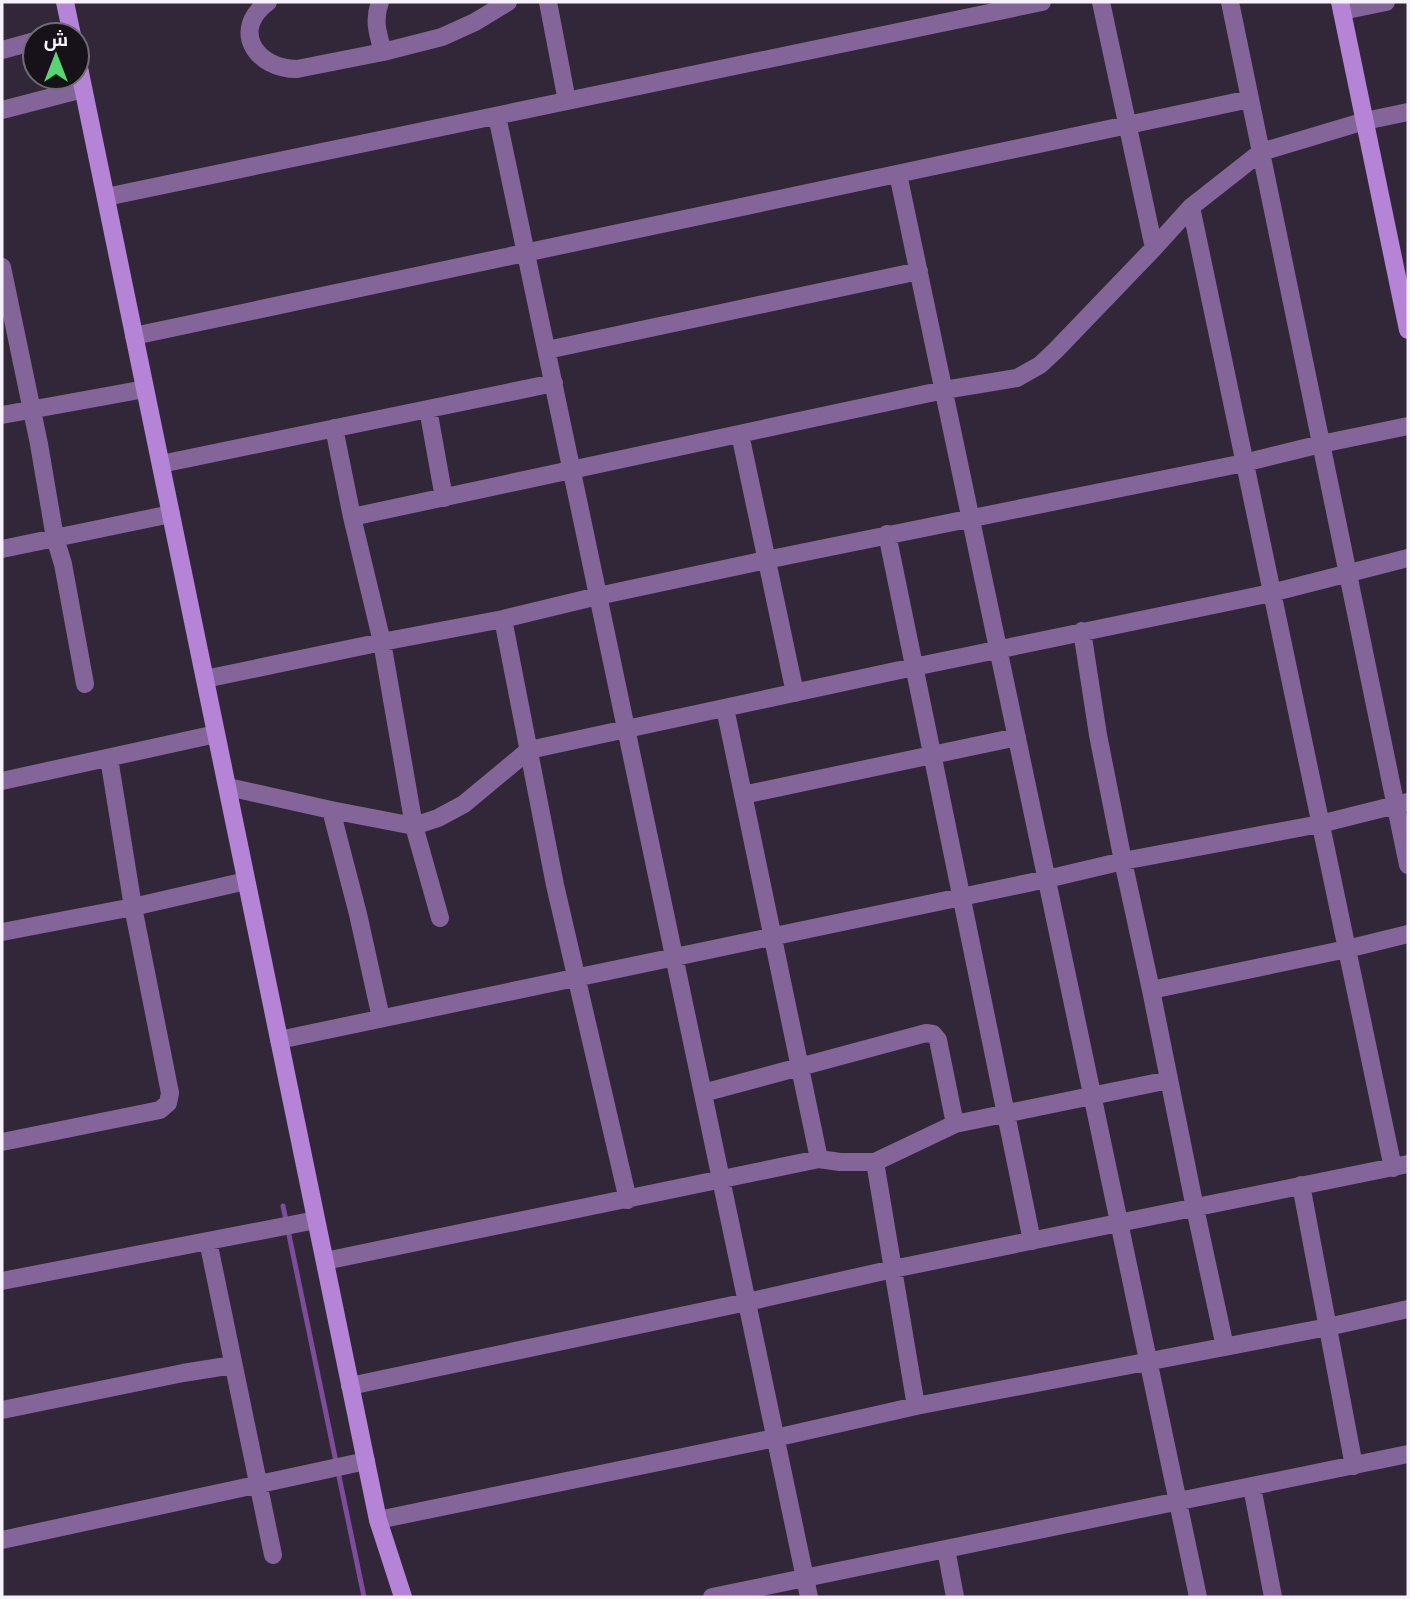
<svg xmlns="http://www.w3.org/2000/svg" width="1410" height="1599" viewBox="0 0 1410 1599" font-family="'Roboto Serif',Cairo,serif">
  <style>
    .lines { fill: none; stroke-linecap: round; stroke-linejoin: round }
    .stream { stroke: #7d4d9c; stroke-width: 5 }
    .street { stroke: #846599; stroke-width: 18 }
    .secondary { stroke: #b684d7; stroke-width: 18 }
  </style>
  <rect width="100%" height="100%" fill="#322739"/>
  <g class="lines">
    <path class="stream" d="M283,1206L364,1597"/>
    <path class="street" d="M268,2C230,30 256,69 297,69L383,52L442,37L475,22L508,2
      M380,2C373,21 378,34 383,52
      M548,2L567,101
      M1101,2L1154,248
      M1230,2L1408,865
      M1342,11L1386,2
      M2,50L35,41
      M2,110L83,89
      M497,116L809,1597
      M898,174L1198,1597
      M106,197L1042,2
      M1191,207L1393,1168
      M2,267L39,444L55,538L63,564L85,684
      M134,336L1250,99
      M547,350L919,271
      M428,409L444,498
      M2,415L145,389
      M334,428L352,517L382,642L414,826L440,918
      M740,434L795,693
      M161,464L554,383
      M352,517L944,390L1017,378L1040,365L1056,350L1154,248L1191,207L1261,152L1365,121L1408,112
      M887,534L1032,1241
      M2,549L171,514
      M503,619L555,885L628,1200
      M1082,631L1098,735L1123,861L1151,990L1195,1208L1225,1347
      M205,679L382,642L503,619L598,596L766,560L1244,463L1321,444L1408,426
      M725,708L819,1159
      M2,781L216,734
      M228,787L331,810L414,826L438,818L464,804L529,750L914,667L1271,593L1408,558
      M743,795L1017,737
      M331,810L358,914L381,1018
      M2,932L133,907L246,881
      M1151,990L1347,949L1408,934
      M279,1040L1047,879L1123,861L1320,824L1408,802
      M703,1093L926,1033L933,1034L938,1040L955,1124
      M2,1142L160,1110L168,1103L170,1093L133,907L109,758
      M875,1162L916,1406
      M1301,1185L1354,1466
      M208,1241L273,1555
      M325,1261L819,1159L840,1162H875L955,1124L1169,1080
      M2,1281L316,1220
      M350,1386L747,1302L893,1269L1408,1164
      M2,1410L183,1373L233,1365
      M1252,1487L1273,1597
      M378,1520L775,1438L916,1406L1328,1327L1408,1309
      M2,1540L366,1461
      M946,1549L955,1597
      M712,1597L1408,1454"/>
    <path class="secondary" d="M65,2L72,35
      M1340,2L1408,330
      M77,58L378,1520L403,1597"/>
  </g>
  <rect width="1410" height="1599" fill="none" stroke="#f7f1fd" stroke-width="7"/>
  <g transform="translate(56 56)"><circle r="33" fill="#17121a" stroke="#716b75" stroke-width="2"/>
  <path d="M0-5L12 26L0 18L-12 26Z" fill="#55d671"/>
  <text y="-10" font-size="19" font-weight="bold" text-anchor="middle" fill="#f7f1fd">ش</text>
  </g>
</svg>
